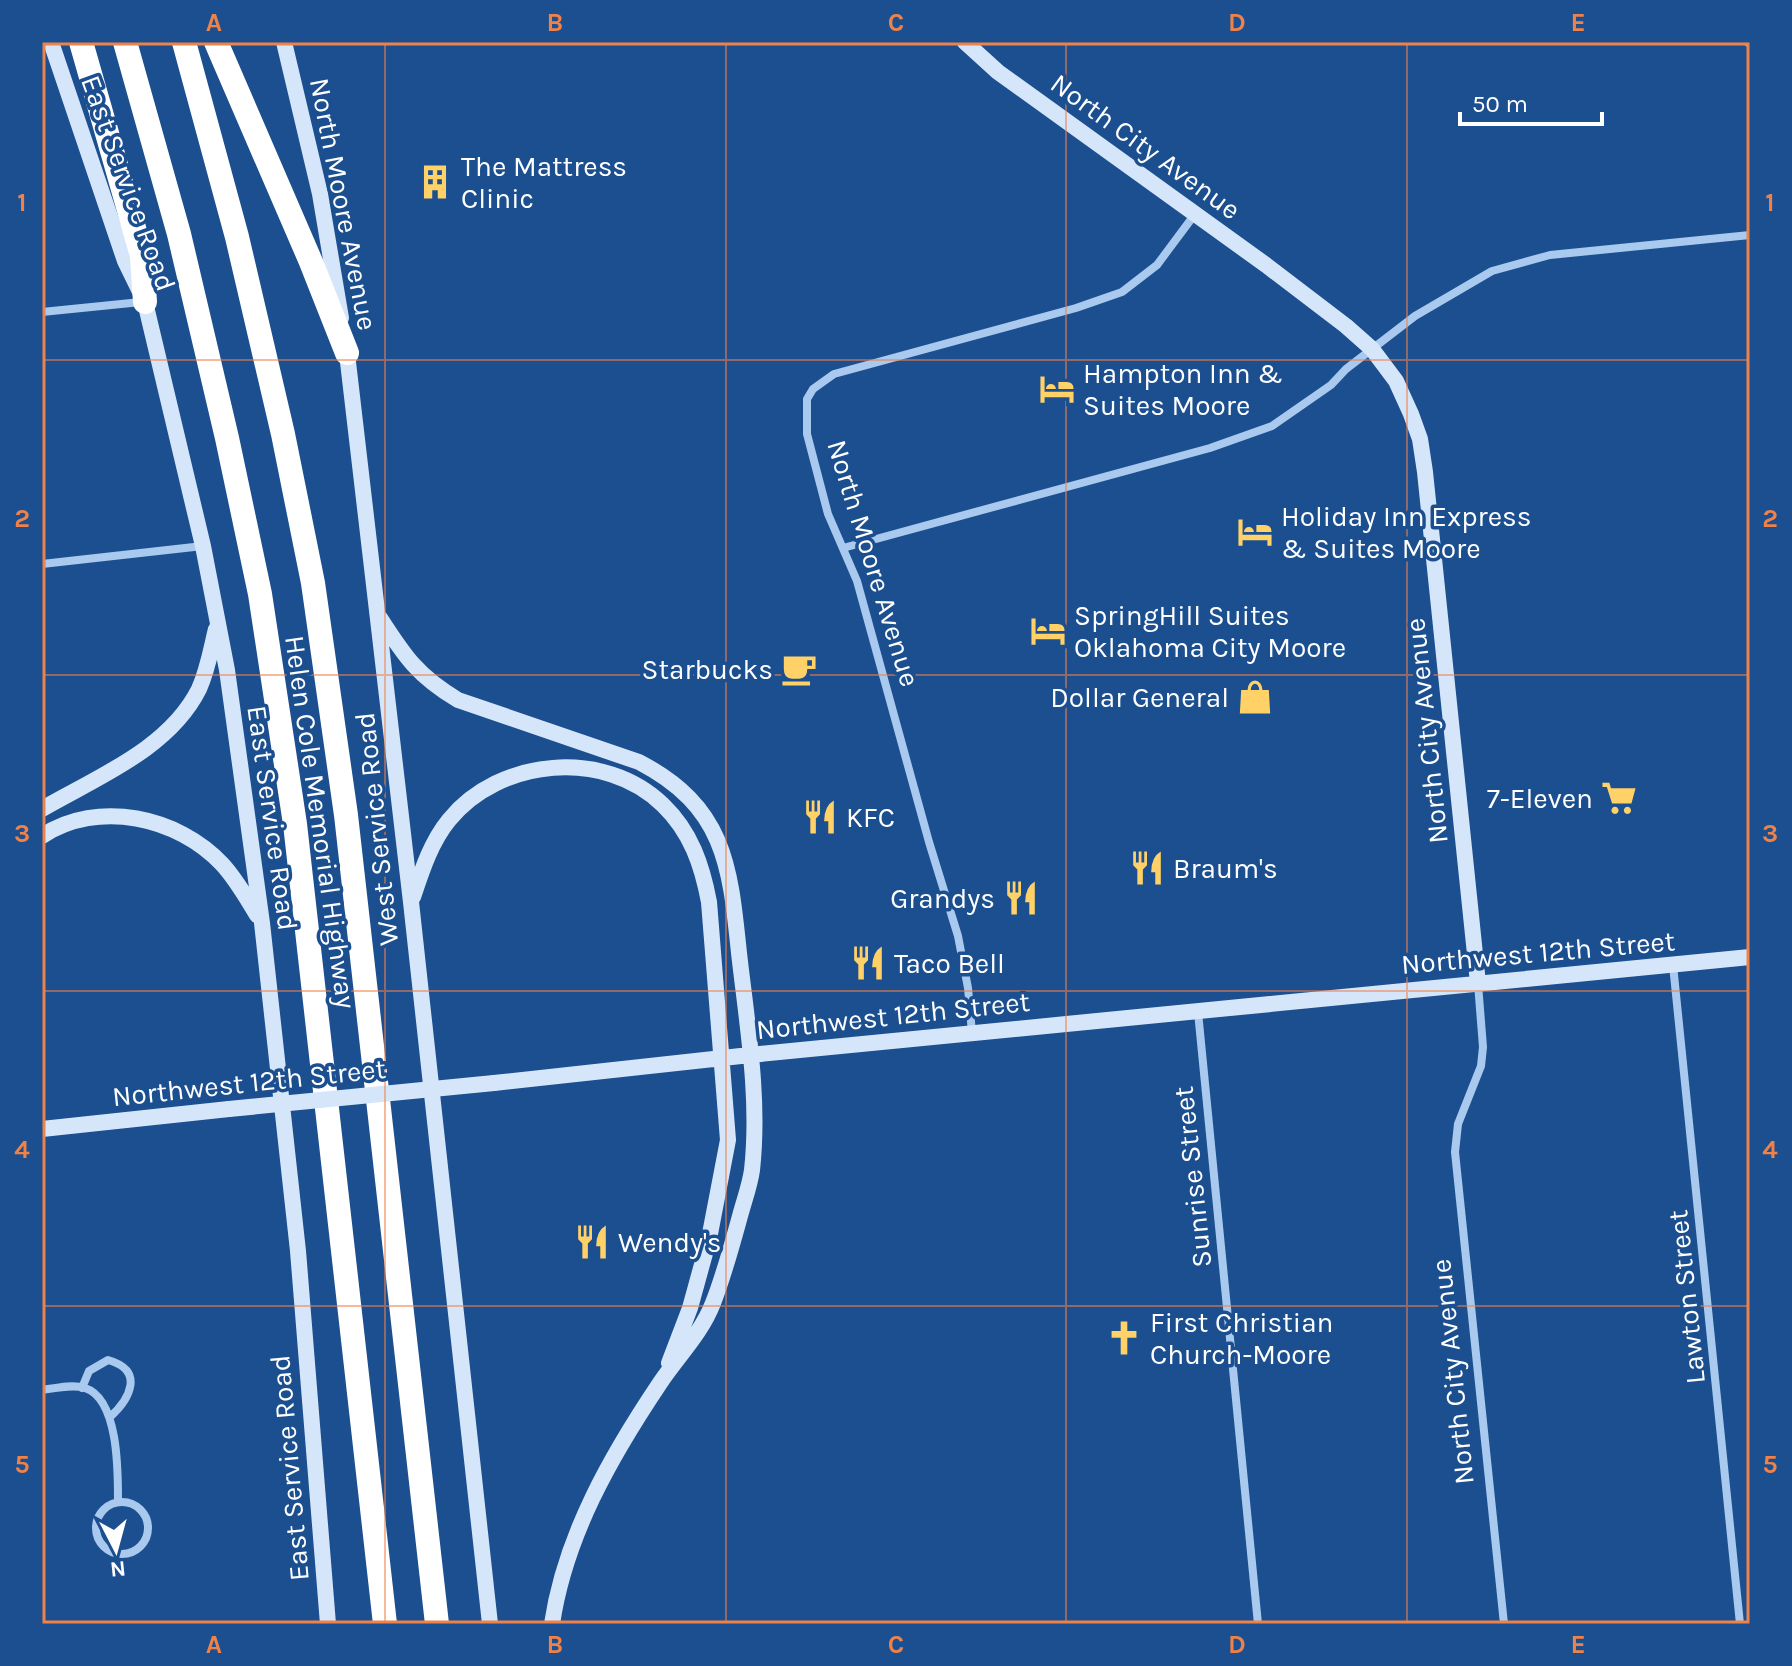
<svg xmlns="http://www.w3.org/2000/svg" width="1792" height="1666" viewBox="0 0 1792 1666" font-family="Karla,sans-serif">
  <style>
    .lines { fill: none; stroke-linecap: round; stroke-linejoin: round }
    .street { stroke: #a9c9ee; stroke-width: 8 }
    .secondary { stroke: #d6e6fa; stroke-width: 16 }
    .highway { stroke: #fff; stroke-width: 24 }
    .secondary-bridge { stroke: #d6e6fa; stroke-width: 16 }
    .grid { fill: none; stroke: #ee8249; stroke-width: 2; stroke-opacity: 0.55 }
    .labels { text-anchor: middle; stroke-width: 7; stroke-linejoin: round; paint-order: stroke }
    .street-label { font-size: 28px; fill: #fff; stroke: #1b4f8f }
    .poi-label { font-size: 28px; fill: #fff; stroke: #1b4f8f; text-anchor: start }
    .neatline { fill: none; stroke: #ee8249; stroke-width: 3 }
    .grid-label { font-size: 26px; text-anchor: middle; font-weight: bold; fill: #ee8249 }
  </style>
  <rect width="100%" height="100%" fill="#1b4f8f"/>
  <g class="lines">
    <path class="street" d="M1747,42L1750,44
      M42,312L141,302
      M843,548L1210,448L1272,426L1331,385L1346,369L1415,316L1492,271L1550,255L1750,235
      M42,564L203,546
      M1673,965L1740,1624
      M1478,984L1483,1047L1481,1066L1458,1124L1455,1152L1504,1624
      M1198,1012L1258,1624
      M972,1033L968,988L958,936L929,842L857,581L828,514L807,434V399L813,389L834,374L1076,308L1122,292L1157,265L1195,214
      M82,1388L89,1371L108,1360C145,1370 130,1399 110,1417
      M42,1390C55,1388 73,1384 85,1388C119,1399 118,1473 118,1502
      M96 1528a26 26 0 1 1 52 0a26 26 0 1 1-52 0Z"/>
    <path class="secondary" d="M51,42L125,261L145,302L203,546L227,670L262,923L298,1251L328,1624
      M284,42L320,194L341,318
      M965,42L998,72L1266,265L1346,326L1372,349L1396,381L1411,414L1420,439L1425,472L1478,983
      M346,345L411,902L490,1624
      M380,618C405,657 418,676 458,700L639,762C725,807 730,865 739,953C747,1024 760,1098 752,1170C750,1185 744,1201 740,1216C732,1245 724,1275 713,1303C701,1334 678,1356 660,1383C611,1456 565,1536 552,1624
      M42,809C97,777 169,749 199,689C208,669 211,649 216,629
      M42,836C98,799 178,817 222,864C236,879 246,897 257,915
      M413,897C422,870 431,842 449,820C499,758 605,748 663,805C691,832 702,865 709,902L728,1140L709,1239L690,1308L669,1363
      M494,1083L750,1055L1750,957
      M42,1129L229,1109"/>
    <path class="highway" d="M81,42L142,256L145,302
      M125,42L179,234L227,438L260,594L295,824L385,1624
      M184,42L237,237L283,434L313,583L346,815L437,1624
      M216,42L311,262L347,353"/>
    <path class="secondary-bridge" d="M229,1109L494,1083"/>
  </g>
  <path class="grid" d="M385,42V1624M726,42V1624M1066,42V1624M1407,42V1624M42,360H1750M42,675H1750M42,991H1750M42,1306H1750"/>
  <defs>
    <g id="building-bare" transform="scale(2.76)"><path d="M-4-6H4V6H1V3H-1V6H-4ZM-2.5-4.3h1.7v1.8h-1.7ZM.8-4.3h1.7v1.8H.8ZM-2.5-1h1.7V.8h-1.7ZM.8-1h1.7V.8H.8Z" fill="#ffd166" stroke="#1b4f8f" stroke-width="2.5" paint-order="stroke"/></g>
    <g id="hotel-bare" transform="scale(2.76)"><path d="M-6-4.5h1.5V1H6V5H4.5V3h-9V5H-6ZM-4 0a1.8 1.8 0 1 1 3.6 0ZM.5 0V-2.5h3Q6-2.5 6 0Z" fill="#ffd166" stroke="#1b4f8f" stroke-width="2.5" paint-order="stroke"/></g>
    <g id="cafe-bare" transform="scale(2.76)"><path d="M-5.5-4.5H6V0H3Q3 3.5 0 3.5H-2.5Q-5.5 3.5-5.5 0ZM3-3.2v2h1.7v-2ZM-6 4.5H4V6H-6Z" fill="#ffd166" stroke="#1b4f8f" stroke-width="2.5" paint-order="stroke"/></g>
    <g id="shop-bare" transform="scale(2.76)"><path d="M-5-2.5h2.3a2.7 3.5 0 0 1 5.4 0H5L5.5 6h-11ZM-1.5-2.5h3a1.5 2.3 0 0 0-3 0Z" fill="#ffd166" stroke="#1b4f8f" stroke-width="2.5" paint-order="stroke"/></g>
    <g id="supermarket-bare" transform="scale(2.76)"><path d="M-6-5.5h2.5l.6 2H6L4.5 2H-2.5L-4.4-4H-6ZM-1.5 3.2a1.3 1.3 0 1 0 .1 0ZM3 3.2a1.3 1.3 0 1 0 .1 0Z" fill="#ffd166" stroke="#1b4f8f" stroke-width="2.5" paint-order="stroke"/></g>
    <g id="restaurant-bare" transform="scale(2.76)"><path d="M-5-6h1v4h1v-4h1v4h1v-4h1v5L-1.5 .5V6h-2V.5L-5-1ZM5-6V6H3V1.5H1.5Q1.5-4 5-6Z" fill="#ffd166" stroke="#1b4f8f" stroke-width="2.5" paint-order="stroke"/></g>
    <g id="church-bare" transform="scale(2.76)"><path d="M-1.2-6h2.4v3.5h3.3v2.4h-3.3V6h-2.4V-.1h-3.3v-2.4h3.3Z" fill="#ffd166" stroke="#1b4f8f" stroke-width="2.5" paint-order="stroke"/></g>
  </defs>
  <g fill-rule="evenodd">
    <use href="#building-bare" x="435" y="182"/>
    <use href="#hotel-bare" x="1057" y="389"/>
    <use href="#hotel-bare" x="1255" y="532"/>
    <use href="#hotel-bare" x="1048" y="631"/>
    <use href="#cafe-bare" x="799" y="669"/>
    <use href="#shop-bare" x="1255" y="697"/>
    <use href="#supermarket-bare" x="1619" y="798"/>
    <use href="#restaurant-bare" x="820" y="817"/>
    <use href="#restaurant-bare" x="1147" y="868"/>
    <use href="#restaurant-bare" x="1021" y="898"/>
    <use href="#restaurant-bare" x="868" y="963"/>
    <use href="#restaurant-bare" x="592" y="1242"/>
    <use href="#church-bare" x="1124" y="1338"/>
  </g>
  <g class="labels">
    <g class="street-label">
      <text transform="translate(1146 146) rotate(36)" y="10">North City Avenue</text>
      <text transform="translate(129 183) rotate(70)" y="10">East Service Road</text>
      <text transform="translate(344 204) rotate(79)" y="10">North Moore Avenue</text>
      <text transform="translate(874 563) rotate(73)" y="10">North Moore Avenue</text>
      <text transform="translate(1426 731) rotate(-96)" y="10">North City Avenue</text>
      <text transform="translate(273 818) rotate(82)" y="10">East Service Road</text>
      <text transform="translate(321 822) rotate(82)" y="10">Helen Cole Memorial Highway</text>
      <text transform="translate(376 829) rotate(-96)" y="10">West Service Road</text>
      <text transform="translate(1538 952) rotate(-5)" y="10">Northwest 12th Street</text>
      <text transform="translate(893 1015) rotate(-6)" y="10">Northwest 12th Street</text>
      <text transform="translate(249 1082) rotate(-6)" y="10">Northwest 12th Street</text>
      <text transform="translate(1192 1177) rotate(-96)" y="10">Sunrise Street</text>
      <text transform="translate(1686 1297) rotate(-96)" y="10">Lawton Street</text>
      <text transform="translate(1452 1372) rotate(-96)" y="10">North City Avenue</text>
      <text transform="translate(289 1468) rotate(-95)" y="10">East Service Road</text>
    </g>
    <g class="poi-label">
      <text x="461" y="176">The Mattress<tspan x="461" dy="32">Clinic</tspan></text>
      <text x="1083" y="383">Hampton Inn &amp;<tspan x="1083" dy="32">Suites Moore</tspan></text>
      <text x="1281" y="526">Holiday Inn Express<tspan x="1281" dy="32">&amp; Suites Moore</tspan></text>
      <text x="1074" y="625">SpringHill Suites<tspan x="1074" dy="32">Oklahoma City Moore</tspan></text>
      <text x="773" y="679" text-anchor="end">Starbucks</text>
      <text x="1229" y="707" text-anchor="end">Dollar General</text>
      <text x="1593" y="808" text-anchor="end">7-Eleven</text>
      <text x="846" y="827">KFC</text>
      <text x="1173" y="878">Braum's</text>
      <text x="995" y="908" text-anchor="end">Grandys</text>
      <text x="894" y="973">Taco Bell</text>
      <text x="618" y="1252">Wendy's</text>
      <text x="1150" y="1332">First Christian<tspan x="1150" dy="32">Church-Moore</tspan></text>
    </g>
  </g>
  <rect width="1792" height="1666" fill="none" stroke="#1b4f8f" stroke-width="88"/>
  <g transform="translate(116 1550) rotate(174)" stroke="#1b4f8f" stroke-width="6" paint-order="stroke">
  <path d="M0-6L14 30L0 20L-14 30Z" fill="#ffffff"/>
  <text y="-12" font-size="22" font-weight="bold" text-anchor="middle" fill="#ffffff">N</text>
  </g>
  <path d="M1460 112v12h142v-12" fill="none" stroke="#ffffff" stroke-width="4"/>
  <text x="1472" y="112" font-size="24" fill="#ffffff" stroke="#1b4f8f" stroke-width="6" paint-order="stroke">50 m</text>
  <rect x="44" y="44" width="1704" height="1578" class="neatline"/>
  <g class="grid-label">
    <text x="214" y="31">A</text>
    <text x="555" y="31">B</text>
    <text x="896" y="31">C</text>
    <text x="1237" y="31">D</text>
    <text x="1578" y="31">E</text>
    <text x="22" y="211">1</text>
    <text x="1770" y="211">1</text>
    <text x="22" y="527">2</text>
    <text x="1770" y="527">2</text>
    <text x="22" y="842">3</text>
    <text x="1770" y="842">3</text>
    <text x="22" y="1158">4</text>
    <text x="1770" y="1158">4</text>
    <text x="22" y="1473">5</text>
    <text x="1770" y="1473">5</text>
    <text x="214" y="1653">A</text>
    <text x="555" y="1653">B</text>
    <text x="896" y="1653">C</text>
    <text x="1237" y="1653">D</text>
    <text x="1578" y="1653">E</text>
  </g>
</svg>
